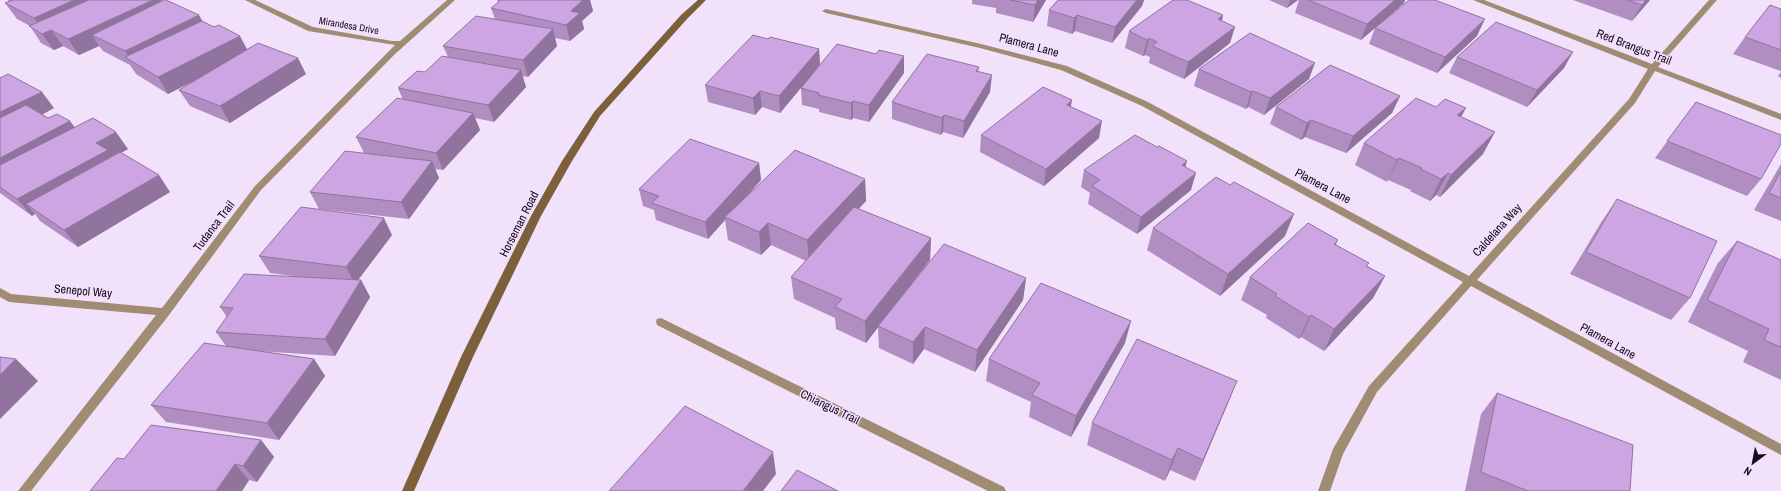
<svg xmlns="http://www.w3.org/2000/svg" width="1781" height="491" viewBox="0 0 1781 491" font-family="'Archivo Narrow',sans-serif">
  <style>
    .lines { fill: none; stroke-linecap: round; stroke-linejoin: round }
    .street { fill: #9f8c73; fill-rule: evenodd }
    .secondary { fill: #7c603b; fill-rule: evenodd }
    .wall { fill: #b08ec2 }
    .shaded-wall { fill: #90749e }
    .building { fill: #cda5e2; stroke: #90749e }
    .labels { text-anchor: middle; stroke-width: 3; stroke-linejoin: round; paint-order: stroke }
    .far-street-label { font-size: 10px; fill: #17081d; stroke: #f1e1fa }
    .street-label { font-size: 12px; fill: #17081d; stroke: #f1e1fa }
  </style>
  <rect width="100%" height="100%" fill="#f1e1fa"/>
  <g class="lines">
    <path class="street" d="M245,0H255L313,27L392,41H400L447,0H455L394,55L261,190L169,315L31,491H18L156,315L9,302L0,297V288L11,294L162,308L255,186L395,45L308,31Z
      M1473,0H1484L1652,64L1709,0H1717L1658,67L1781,114V120L1655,71L1635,103L1477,280L1781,444V455L1471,286L1377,392L1343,454L1330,491H1318L1333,449L1369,386L1463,282L1142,106L1061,70L980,48L826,13L822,11L826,9L981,44L1067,66L1148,102L1469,276L1629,99L1648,69Z
      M661,318L1004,487L1006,491H988L657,325L656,322L657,319Z"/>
    <path class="secondary" d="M698,0H706L687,19L600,116L572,161L541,216L473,357L414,491H402L461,357L531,216L562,161L594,112L681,15Z"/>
  </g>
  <path class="wall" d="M8,0H161L162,1L202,21L247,49L306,74L230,123L190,106L179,90L193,81L168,94L136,74L130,65L103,51L99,46L79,55L63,46L54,50L41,43L30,26L17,19L5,3L9,2Z
    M497,0H590L593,11L582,21L584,29L570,41L555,38L557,46L528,77L522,76L526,87L494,122L475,118L480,130L443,170L435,169L439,178L409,219L319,209L310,192L364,153L356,137L403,100L398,88L425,72L448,57L443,46L495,19L491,8L498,3Z
    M972,0H1046L1033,22L996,13V8L972,4Z
    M1058,0H1144L1142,6L1112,43L1075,31L1072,34L1047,26L1049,10Z
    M1269,0H1298L1287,8Z
    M1299,0H1405L1404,3L1361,40L1295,13Z
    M1573,0H1650L1632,21Z
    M1781,9V71L1733,54L1745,37Z
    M1223,15L1222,21L1230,43L1184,79L1149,63L1150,57L1145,55L1143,56L1125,48L1129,31Z
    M1375,28L1477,36L1437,73L1369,44Z
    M768,39L819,49L820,65L876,54L904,56V73L869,122L853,118L851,120L819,112V109L802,105L801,88L810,77L780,113L762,107L755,115L708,102L705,85Z
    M1457,57L1564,68L1527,107L1449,73Z
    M979,67L978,72L990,92L963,138L943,132L941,135L892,119V102Z
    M1199,69L1309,79L1264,115L1248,107L1246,109L1194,86Z
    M1781,72V78L1778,76Z
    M0,78L54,108L42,115L48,118L74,127L128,149L121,153L170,192L78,247L40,221L35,214L32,216L0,193Z
    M1400,96L1392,113L1346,153L1305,137L1301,140L1270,124L1276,107Z
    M1696,102L1761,179L1747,196L1655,158Z
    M1071,107L1099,138L1044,186L980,152L981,135Z
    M1436,107L1461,117L1483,154L1440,197L1436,195L1430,201L1410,191L1411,190L1388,180L1387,182L1355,165L1364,143Z
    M759,163L761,180L746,197L865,179L866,201L858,209L931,238L930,260L893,308L1026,278L1023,300L975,372L924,349L913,364L879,348L878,327L866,343L836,329L835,318L794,299L791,277L806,261L771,245L761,255L728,240L725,220L708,239L656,220L654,210L643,206L639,189Z
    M1781,164V221L1754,210Z
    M1185,167L1191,190L1137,234L1088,204L1090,193L1081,187L1084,170Z
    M1617,199L1690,298L1671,320L1570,274L1602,221Z
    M1153,228L1285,236L1220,296L1147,250Z
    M392,235L358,280H361L370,297L335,356L257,351L314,359L325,376L279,440L166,422L151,405L226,346L216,332L227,317L220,307L301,277L270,273L259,256Z
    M1338,240L1336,245L1369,263L1367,266L1385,276L1373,298L1324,351L1301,337L1299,339L1266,318L1267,315L1241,300L1250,277Z
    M1737,241L1781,260V380L1743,362L1748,351L1688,322L1718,263Z
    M1125,343L1071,437L1029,417L1031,402L986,381L989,359Z
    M1497,393L1630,491H1465L1481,414Z
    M1228,403L1195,481L1170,470L1165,481L1087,445L1092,423Z
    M261,440L274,457L257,482L249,480L242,491H90L124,459Z"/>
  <path class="shaded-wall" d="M74,0H120L51,30L63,46L54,50L42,34L45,33L34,18Z
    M153,0H161L169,13L92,35L99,46L79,55L68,39Z
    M583,0H590L593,11L582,21L584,29L570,41L566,25L571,11Z
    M1038,0H1046L1033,22L1035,5Z
    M1137,0H1144L1142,6L1112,43L1115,27Z
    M1290,0H1298L1287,8Z
    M1395,0H1405L1404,3L1361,40L1367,24Z
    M1646,0H1650L1632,21L1642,5Z
    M199,15L208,31L131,61L125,51Z
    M1077,15L1075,31L1072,34L1074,18Z
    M1223,15L1219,32L1218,19Z
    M1485,19L1477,36L1437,73L1445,57Z
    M1235,27L1230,43L1184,79L1188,62Z
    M553,29L557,46L528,77L523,60Z
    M240,36L249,53L168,94L158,77Z
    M1149,38L1145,55L1143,56L1147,40Z
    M819,49L820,65L780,113L779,96Z
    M1573,52L1564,68L1527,107L1537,90Z
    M904,56V73L869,122V105Z
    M298,58L306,74L230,123L220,106Z
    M1315,63L1309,79L1264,115L1270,98Z
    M521,70L526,87L494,122L488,105Z
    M992,75L990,92L963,138L964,121Z
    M760,91L762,107L755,115L753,98Z
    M1253,91L1248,107L1246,109L1251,92Z
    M42,92L54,108L0,136V112Z
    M1400,96L1392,113L1346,153L1353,136Z
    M1072,100L1069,117L1067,105Z
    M853,101V118L851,120V103Z
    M1466,108L1454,130L1457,115Z
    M473,113L480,130L443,170L436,153Z
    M944,115L943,132L941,135L942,118Z
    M1311,120L1305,137L1301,140L1307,123Z
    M70,121L83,138L0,182V158Z
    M1102,121L1099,138L1044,186L1046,169Z
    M116,132L128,149L26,204L35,214L32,216L17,199L96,143Z
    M1495,132L1483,154L1440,197L1451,175Z
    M1399,158L1387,182L1397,160Z
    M432,161L439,178L409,219L401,202Z
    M1187,161L1182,178V165Z
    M759,163L761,180L727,218L725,217V220L708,239L705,222Z
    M1196,173L1191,190L1137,234L1141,217Z
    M1448,173L1436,195L1430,201L1441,179Z
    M159,175L170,192L78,247L64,230Z
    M865,179L866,201L809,262L807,240Z
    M1294,214L1285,236L1220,296L1228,274Z
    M384,218L392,235L355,284L346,267Z
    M768,223L771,245L761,255L759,232Z
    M931,238L930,260L866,343L865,321Z
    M1385,276L1373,298L1324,351L1334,329Z
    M1026,278L1023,300L975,372L977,350Z
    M361,280L370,297L335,356L325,339Z
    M1311,315L1301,337L1299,339L1309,317Z
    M1131,321L1125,343L1071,437L1076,416Z
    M925,327L924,349L913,364V342Z
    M16,359L38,381L0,419V375Z
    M314,359L325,376L279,440L267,423Z
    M1237,381L1228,403L1195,481L1203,460Z
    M261,440L274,457L257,482L243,466Z
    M1178,448L1170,470L1165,481L1172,460Z
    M773,452L776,474L763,491H743Z
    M235,464L249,480L242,491H216Z"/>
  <path class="building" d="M13,0H74L34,18L5,3Z
    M89,0H153L68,39L51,30L42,34L29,26Z
    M164,0H166L199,15L125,51L92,35Z
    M501,0H583L571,11L580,13L566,25L491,8Z
    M1010,0H1038L1035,5Z
    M1058,0H1137L1115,27L1077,15L1074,18L1049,10Z
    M1173,0H1187L1223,15L1218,19L1235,27L1188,62L1152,46L1157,42L1149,38L1147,40L1129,31Z
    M1308,0H1395L1367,24Z
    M1409,0H1435L1485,19L1445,57L1375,28Z
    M1627,0H1646L1642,5Z
    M1770,5L1781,9V50L1745,37Z
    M476,16L553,29L523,60L443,46Z
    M202,21L214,27L219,25L240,36L158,77L125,57Z
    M1496,22L1573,52L1537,90L1457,57Z
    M1250,33L1315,63L1270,98L1253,91L1251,92L1199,69Z
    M753,35L768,39L770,37L819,49L779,96L760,91L753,98L705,85Z
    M258,43L298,58L220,106L179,90Z
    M837,44L876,54L879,50L904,56L869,105L853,101L851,103L818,95L819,93L801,88Z
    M927,54L979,67L976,71L992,75L964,121L944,115L942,118L892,102Z
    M442,56L521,70L488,105L398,88L417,71L425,72Z
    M1330,65L1400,96L1353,136L1311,120L1307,123L1276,107Z
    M8,74L42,92L0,112V78Z
    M1043,87L1072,100L1067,105L1102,121L1046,169L981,135Z
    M397,98L473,113L436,153L356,137Z
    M1416,98L1436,107L1445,99L1466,108L1457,115L1495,132L1451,175L1448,173L1441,179L1421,169L1422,168L1399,158L1397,160L1364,143Z
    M1696,102L1781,135V144L1761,179L1667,141Z
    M26,105L48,118L57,114L70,121L0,158V118Z
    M93,118L116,132L96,143L108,150L17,199L0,187V165Z
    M1135,135L1157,147L1159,146L1187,161L1182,165L1196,173L1141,217L1092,186L1100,180L1084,170Z
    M690,139L759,163L705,222L652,203L659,196L639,189Z
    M795,150L865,179L807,240L768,223L759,232L725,217Z
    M345,151L432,161L401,202L310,192Z
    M120,152L159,175L64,230L26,204Z
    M1781,171V198L1769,193Z
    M1216,177L1230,185L1234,182L1294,214L1228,274L1153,228Z
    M1617,199L1717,241L1690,298L1586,252Z
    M301,207L384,218L346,267L259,256Z
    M854,207L931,238L865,321L835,307L842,299L791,277Z
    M1308,223L1338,240L1334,244L1369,263L1366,266L1385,276L1334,329L1311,315L1309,317L1275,296L1277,294L1250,277Z
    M1737,241L1781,260V347L1764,340L1769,329L1707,300Z
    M944,244L1026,278L977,350L925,327L913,342L878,326Z
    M244,274L361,280L325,339L216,332L233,308L220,307Z
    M1041,283L1131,321L1076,416L1032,395L1040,383L989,359Z
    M1137,339L1237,381L1203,460L1178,448L1172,460L1092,423Z
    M204,343L314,359L267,423L151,405Z
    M0,357L16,359L0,375Z
    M1497,393L1633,445L1630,491H1528L1481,472Z
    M685,406L773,452L743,491H609Z
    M151,425L261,440L243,466L235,464L216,491H90L117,458L124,459Z
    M797,470L838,491H781Z"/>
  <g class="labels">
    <g class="far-street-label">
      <text transform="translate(349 25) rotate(10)" y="4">Mirandesa Drive</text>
    </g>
    <g class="street-label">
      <text transform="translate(1029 45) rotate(15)" y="4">Plamera Lane</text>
      <text transform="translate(1634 47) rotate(21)" y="4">Red Brangus Trail</text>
      <text transform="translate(1323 186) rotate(28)" y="4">Plamera Lane</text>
      <text transform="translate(519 224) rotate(-63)" y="4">Horseman Road</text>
      <text transform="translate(214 226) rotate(-53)" y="4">Tudanca Trail</text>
      <text transform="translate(1497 230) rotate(-48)" y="4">Caldelana Way</text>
      <text transform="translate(83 291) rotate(5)" y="4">Senepol Way</text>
      <text transform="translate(1608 341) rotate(29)" y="4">Plamera Lane</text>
      <text transform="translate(830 407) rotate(26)" y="4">Chiangus Trail</text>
    </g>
  </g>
  <g transform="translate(1753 463) rotate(212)" stroke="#f1e1fa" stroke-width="3" paint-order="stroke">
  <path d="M0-3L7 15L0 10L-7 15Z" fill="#17081d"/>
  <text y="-6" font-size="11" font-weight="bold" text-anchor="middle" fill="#17081d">N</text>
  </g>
</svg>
